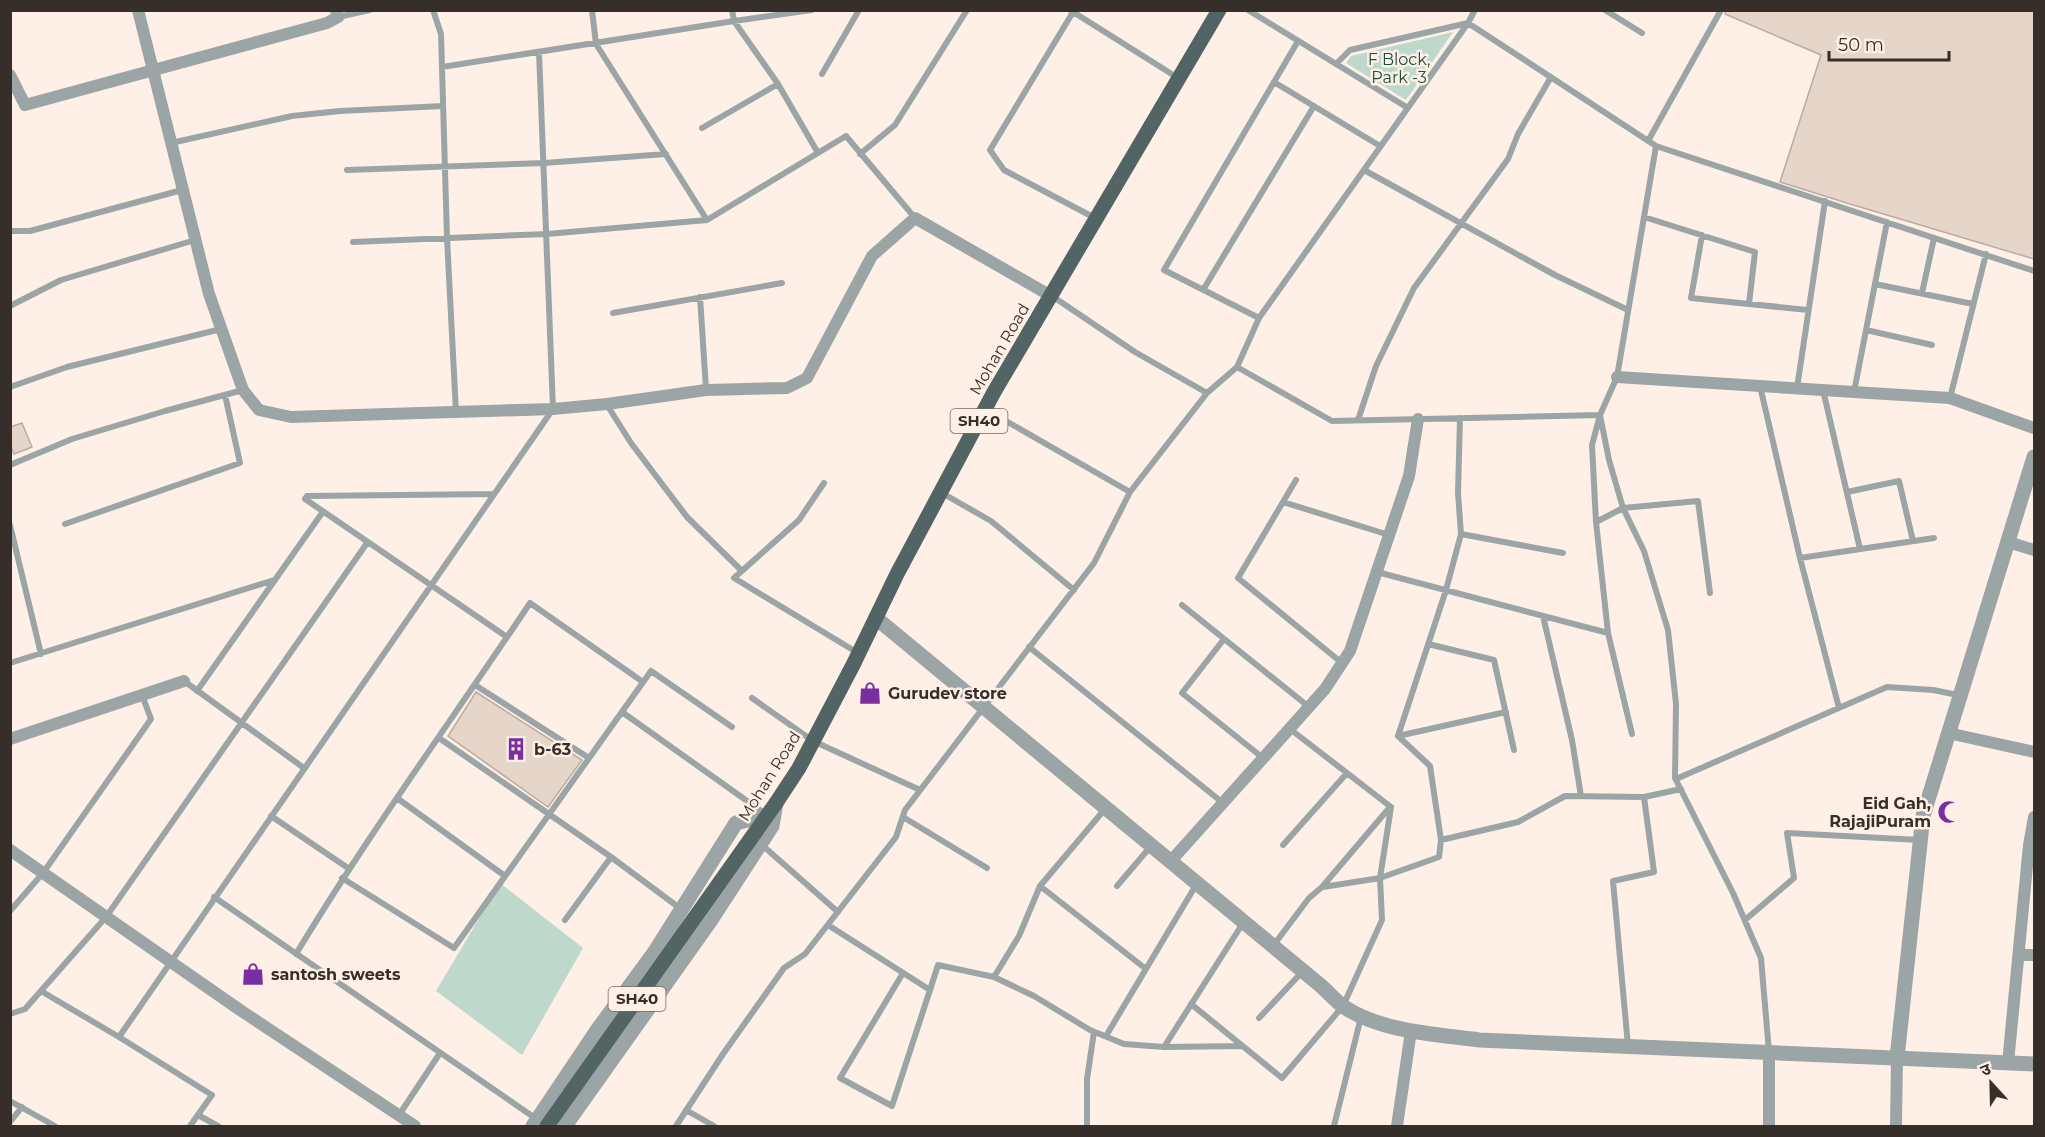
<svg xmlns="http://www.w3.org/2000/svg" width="2045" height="1137" viewBox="0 0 2045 1137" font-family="Montserrat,'Noto Sans Devanagari',sans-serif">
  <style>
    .green { fill: #bed8cb }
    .building { fill: #e6d5c9; stroke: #bbaa9e; stroke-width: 1.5 }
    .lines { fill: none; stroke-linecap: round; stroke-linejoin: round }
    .service { stroke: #9ba5a5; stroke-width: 6 }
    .minor { stroke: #9ba5a5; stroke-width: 12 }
    .tertiary { stroke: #9ba5a5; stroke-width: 15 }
    .primary { stroke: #526464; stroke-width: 15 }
    .labels { text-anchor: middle; stroke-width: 5; stroke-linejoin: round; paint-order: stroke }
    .shield { fill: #fff0e7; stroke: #726862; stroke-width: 1.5 }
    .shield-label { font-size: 15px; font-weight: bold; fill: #352e29 }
    .park-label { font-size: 16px; fill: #165039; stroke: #fff0e7 }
    .street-label { font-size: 16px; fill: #352e29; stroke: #fff0e7 }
    .poi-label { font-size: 16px; font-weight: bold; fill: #352e29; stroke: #fff0e7; text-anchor: start }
  </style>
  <rect width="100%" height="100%" fill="#fff0e7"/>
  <path class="green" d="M1453,32L1406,100L1346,63L1351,56Z
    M500,883L583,948L522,1055L436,991Z"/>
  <path class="building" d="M1726,10H2034V259L1850,204L1780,182L1821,55L1725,14Z
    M22,423L32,447L14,454L10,445V427Z
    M476,692L582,760L548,807L448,736Z"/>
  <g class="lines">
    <path class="service" d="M433,10L441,34L447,238L456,412
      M592,10L596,44L707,220
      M732,10L734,21L778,84L818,153
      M1070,10L1178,78
      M1248,10L1408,108
      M1605,10L1642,33
      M1073,12L990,150L1004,170L1095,218
      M338,17L370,10
      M1336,64L1350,50L1468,23L1656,146L2034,271
      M442,67L734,21L812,10
      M822,74L859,10
      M1274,82L1380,146
      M702,128L778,84
      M1648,141L1721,10
      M171,143L292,116L340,111L443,106
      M860,154L895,125L967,10
      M347,170L544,163L666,154
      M1364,170L1555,275L1628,310
      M1644,217L1755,252L1749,304
      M10,231H30L182,190
      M1702,235L1691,298L1808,310
      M353,242L547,234L707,220L846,136L915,218
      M1875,284L1973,304
      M1203,290L1314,106
      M1922,293L1934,238
      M1052,296L1135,352L1207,393
      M700,297L706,389
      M10,306L61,280L195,240
      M613,313L782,283
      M1259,318L1164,270L1298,41
      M1866,330L1932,345
      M1237,367L1332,421L1600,415L1609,460L1623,508L1644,551L1668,630L1676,704L1675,778L1733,893L1761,958L1769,1052
      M1760,386L1800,558L1839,708
      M10,387L67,367L221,329
      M1797,388L1825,201
      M1823,390L1860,549
      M1854,392L1887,222
      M1950,398L1986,254
      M607,405L631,443L687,517L742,571
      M985,409L1130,492
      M1460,418L1458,493L1461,534
      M1358,420L1376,366L1414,288L1508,159L1518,134L1551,77
      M10,465L72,439L165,411L243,390
      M1296,480L1238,578L1342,663
      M824,483L799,520L734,578L858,653
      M1847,492L1899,481L1913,541
      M942,493L991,521L1074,590
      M493,494L307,496L305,499L507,637
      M1283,502L1389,535
      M1596,522L1623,508L1698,501L1710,593
      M65,524L240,463L225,395
      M10,525L41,654
      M1800,558L1934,538
      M1377,572L1608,633
      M1182,605L1309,707
      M1543,616L1572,740L1581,796
      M1224,639L1182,693L1263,758
      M1428,644L1494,660L1514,750
      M1029,647L1223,803
      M10,663L274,580
      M184,681L304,768
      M475,685L589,758
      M197,691L322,513
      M752,698L813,741L920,790
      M622,712L764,813
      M1290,729L1391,807
      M1632,734L1608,633L1596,522L1592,445L1600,415L1617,377L1656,146
      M1398,736L1430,766L1441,840L1518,822L1565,796L1644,797L1681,789
      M1398,736L1446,590L1461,534L1563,553
      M1398,736L1506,712
      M439,738L611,857L681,909
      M1676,779L1887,687L1933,690L1958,695
      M397,798L505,876
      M271,816L348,868
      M903,817L987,868
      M762,845L838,912
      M1283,845L1347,773
      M342,878L454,948L651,671L732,727
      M1040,886L1146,969
      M1117,886L1151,846
      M1323,887L1380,878L1439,857L1441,840
      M214,897L538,1120
      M10,911L43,873L151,719L142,695
      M565,920L611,857
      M1745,920L1794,878L1787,833L1920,840
      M828,925L930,990L938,965L994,977L1034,996L1090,1030L1124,1044L1164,1047L1242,1046
      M1273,946L1309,898L1322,887L1390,807
      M296,954C369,833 452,720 530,603L643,682
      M903,973L840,1078L892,1106L930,990
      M994,977L1019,936L1040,886L1105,809
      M41,991L119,1037
      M1191,1004L1282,1078L1343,1006L1382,920L1380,878L1391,807
      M10,1014L25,1009L106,917L367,543
      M1259,1018L1303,971
      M1106,1036L1196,885
      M1628,1046L1613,881L1654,872L1644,797
      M1164,1047L1243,923
      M10,1101L55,1126
      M686,1110L714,1126
      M198,1115L218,1126
      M399,1115L440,1053
      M10,1122L22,1107
      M190,1126L212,1095L119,1037L553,409L539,52
      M676,1126L723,1054L784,968L805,954L896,837L905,810L1094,563L1130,492L1207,393L1237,367L1259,318L1468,23L1475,10
      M1087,1126V1079L1094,1032
      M1334,1126L1361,1017"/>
    <path class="minor" d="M138,10L209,294L243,390L259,410L291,417L553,409L607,404L706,390L787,388L807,378L872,256L915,218L1051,296
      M10,75L25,105L327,23L338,17L336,10
      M1617,377L1950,398L2034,428
      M2008,542L2034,550
      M1948,733L2034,752
      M10,739L184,681
      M10,850L240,1010L415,1126
      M1170,862L1325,689L1350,651L1409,476L1418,419
      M2019,955H2034
      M2008,1063L2029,845L2034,817
      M1397,1126L1411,1031
      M1769,1126V1052
      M1896,1126L1897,1058"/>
    <path class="tertiary" d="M876,618L1320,985C1328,992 1336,1001 1344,1007C1382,1032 1436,1034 1479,1040L2034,1064
      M1897,1058L1923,816L2034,457
      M533,1126L598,1029L654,953L736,823L767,815
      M565,1126L711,920L772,826L776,803"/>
    <path class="primary" d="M547,1126L776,803L799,768L853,665L897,574L994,392L1219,10"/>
  </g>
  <defs>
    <g id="shop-bare" transform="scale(1.8)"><path d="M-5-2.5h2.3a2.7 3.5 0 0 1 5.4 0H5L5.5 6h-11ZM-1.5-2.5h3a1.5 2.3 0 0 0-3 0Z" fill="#7a2fa1" stroke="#fff0e7" stroke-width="2.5" paint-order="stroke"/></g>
    <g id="building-bare" transform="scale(1.8)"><path d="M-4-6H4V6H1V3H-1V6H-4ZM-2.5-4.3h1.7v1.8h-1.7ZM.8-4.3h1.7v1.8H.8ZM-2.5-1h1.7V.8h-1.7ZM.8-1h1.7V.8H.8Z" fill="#7a2fa1" stroke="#fff0e7" stroke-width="2.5" paint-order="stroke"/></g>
    <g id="mosque-bare" transform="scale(1.8)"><path d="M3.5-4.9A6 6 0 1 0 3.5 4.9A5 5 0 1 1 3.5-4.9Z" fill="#7a2fa1" stroke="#fff0e7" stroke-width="2.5" paint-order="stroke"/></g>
  </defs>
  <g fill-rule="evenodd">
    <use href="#shop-bare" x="870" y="693"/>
    <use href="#building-bare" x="516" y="749"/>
    <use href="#mosque-bare" x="1949" y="812"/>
    <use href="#shop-bare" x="253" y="974"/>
  </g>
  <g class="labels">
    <g class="shield">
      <rect x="950.5" y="409" width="57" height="24" rx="4.5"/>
      <rect x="608.5" y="987" width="57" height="24" rx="4.5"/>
    </g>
    <g class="shield-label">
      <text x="979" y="426">SH40</text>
      <text x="637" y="1004">SH40</text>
    </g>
    <g class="park-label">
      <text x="1399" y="65">F Block,<tspan x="1399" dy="18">Park -3</tspan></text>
    </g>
    <g class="street-label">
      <text transform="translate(999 349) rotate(-60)" y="6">Mohan Road</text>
      <text transform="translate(769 776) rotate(-58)" y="6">Mohan Road</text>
    </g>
    <g class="poi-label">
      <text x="888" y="699">Gurudev store</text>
      <text x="534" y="755">b-63</text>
      <text x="1931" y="809" text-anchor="end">Eid Gah,<tspan x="1931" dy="18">RajajiPuram</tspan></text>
      <text x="271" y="980">santosh sweets</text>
    </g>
  </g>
  <rect width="2045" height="1137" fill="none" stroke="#352e29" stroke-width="24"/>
  <g transform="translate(1991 1083) rotate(338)" stroke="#fff0e7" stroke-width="4.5" paint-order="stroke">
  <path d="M0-4.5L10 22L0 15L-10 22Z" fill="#352e29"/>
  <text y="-9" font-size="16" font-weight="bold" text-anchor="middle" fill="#352e29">उ</text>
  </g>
  <path d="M1829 51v9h120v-9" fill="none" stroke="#352e29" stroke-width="3"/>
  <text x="1838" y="51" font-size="18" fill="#352e29" stroke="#fff0e7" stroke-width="4.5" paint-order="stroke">50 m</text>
</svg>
